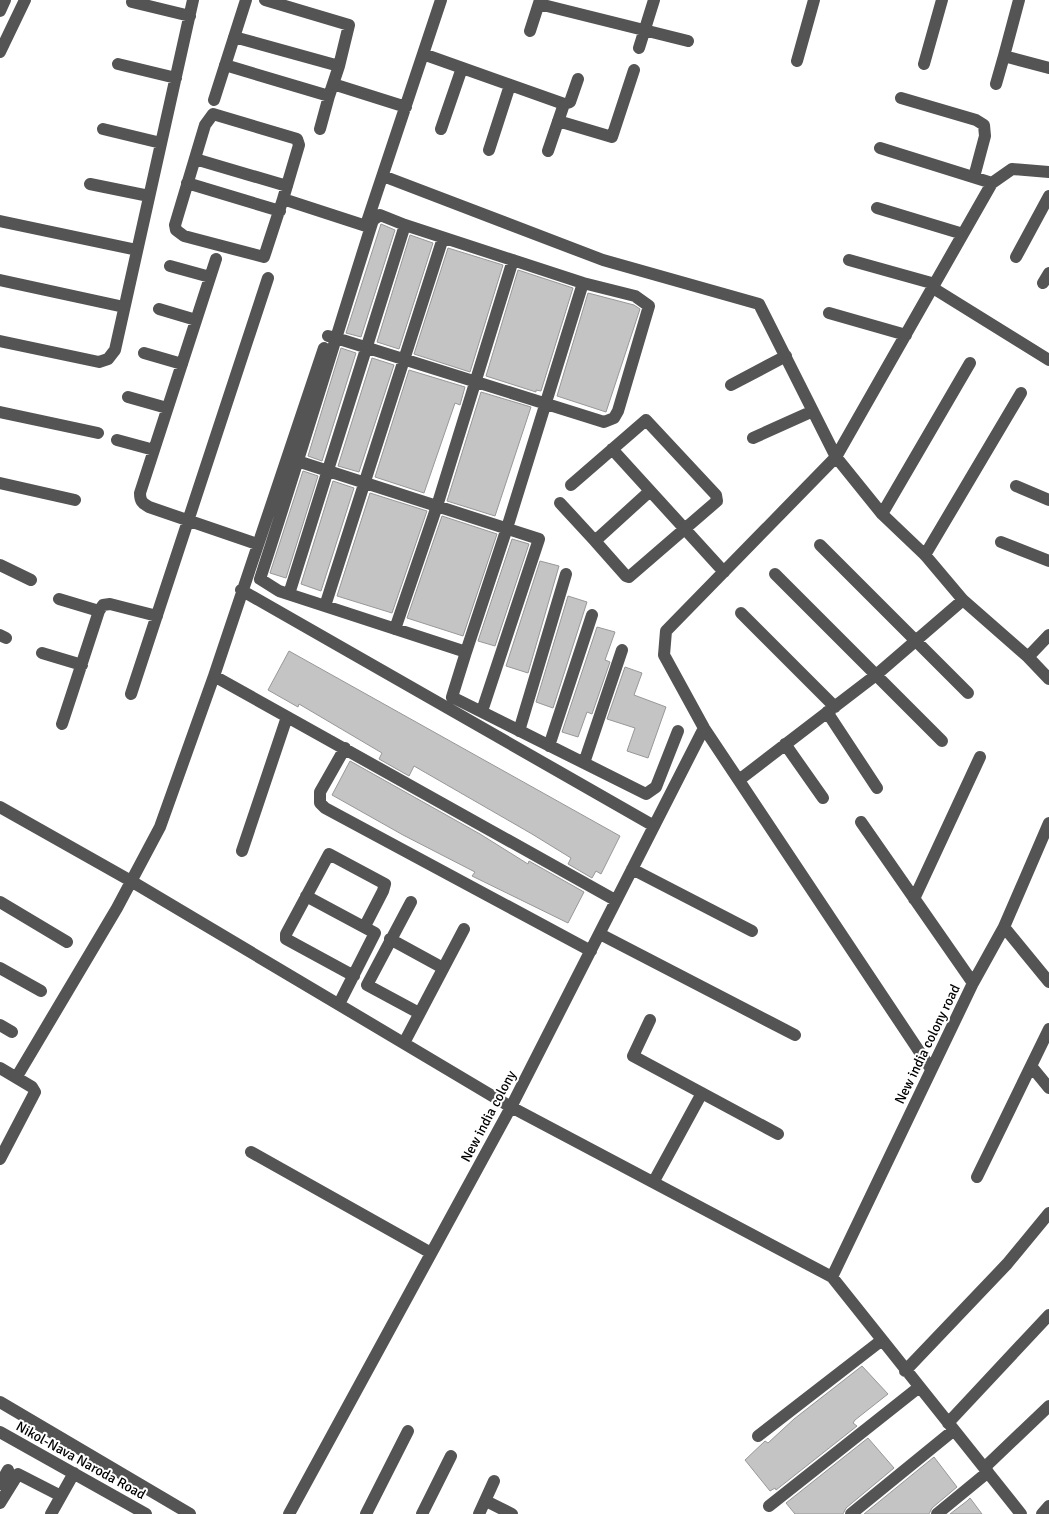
<svg xmlns="http://www.w3.org/2000/svg" width="1049" height="1514" viewBox="0 0 1049 1514" font-family="Signika,sans-serif">
  <style>
    .building { fill: #c4c4c4; stroke: #989898 }
    .lines { fill: none; stroke-linecap: round; stroke-linejoin: round }
    .minor { stroke: #545454; stroke-width: 12 }
    .labels { text-anchor: middle; stroke-width: 4; stroke-linejoin: round; paint-order: stroke }
    .street-label { font-size: 14px; fill: #000; stroke: #fff }
  </style>
  <rect width="100%" height="100%" fill="#fff"/>
  <path class="building" d="M381,224L395,230L361,337L346,333Z
    M410,235L433,243L399,349L377,342Z
    M448,248L503,265L470,372L414,354Z
    M518,270L573,288L541,391L536,390V392L486,376Z
    M588,293L634,305L640,309L606,412L557,396Z
    M341,348L356,353L322,461L308,456Z
    M372,358L394,365L359,472L338,466Z
    M409,370L465,387L460,405L455,403L424,493L375,477Z
    M481,392L531,407L495,516L447,501Z
    M303,471L318,476L286,578L270,573Z
    M333,481L354,488L321,591L301,584Z
    M370,493L427,511L392,613L337,596Z
    M442,516L497,534L463,636L407,618Z
    M512,539L529,544L495,646L478,641Z
    M540,561L559,566L528,673L506,666Z
    M568,596L587,602L553,708L536,702Z
    M597,627L615,632L605,660L610,662L592,714L587,712L578,737L562,732Z
    M289,651L620,836L601,874L596,871L592,878L568,864L571,858L532,834L414,766L409,776L379,759L382,753L299,704L298,707L268,690Z
    M625,667L642,673L634,695L666,707L648,758L627,751L635,728L607,719Z
    M350,761L480,834L528,864L529,861L584,892L568,923L472,876L475,872L403,835L332,795Z
    M862,1366L888,1394L855,1420L853,1423L857,1426L776,1490L775,1488L770,1491L745,1460L765,1441L768,1443L794,1419Z
    M868,1438L894,1468L846,1508L843,1514H795L786,1503Z
    M934,1457L957,1487L932,1508L929,1514H864Z
    M970,1498L982,1514H950L967,1501Z"/>
  <g class="lines">
    <path class="minor" d="M265,0L349,25L339,66
      M1019,0L1004,56L1049,68
      M132,2L190,16
      M539,4L688,41
      M0,11L5,0
      M530,31L540,0
      M234,37L339,66L333,84L406,107
      M639,48L654,0
      M0,52L25,0
      M423,54L564,104L548,151
      M797,61L814,0
      M118,64L176,78
      M924,64L942,0
      M225,65L329,96L333,84
      M996,84L1004,56
      M901,98L976,120L984,125L985,136L974,177
      M214,100L246,0
      M564,104L570,102L578,79
      M558,121L612,137L634,70
      M103,129L161,143
      M320,129L329,96
      M441,129L462,68
      M880,148L992,183
      M489,150L510,85
      M195,159L287,186
      M383,176L603,260L759,304L836,457L882,514L925,555L963,600L1028,657L1049,679
      M187,183L280,211
      M90,184L149,196
      M283,199L264,257L184,236L176,230L175,225L205,125L213,114L297,139L299,145L283,199L366,226
      M877,208L963,234
      M0,221L137,250
      M366,225L441,0
      M1016,257L1049,196
      M216,259L140,493C140,501 142,503 149,507L257,544
      M849,260L935,284
      M170,266L210,277
      M0,280L124,307
      M1043,283L1049,273
      M933,288L1049,360
      M159,309L196,320
      M829,313L906,335
      M328,336L336,338L604,422L614,418L618,411L649,306L635,296L583,283L405,225L380,215L373,220C335,340 299,460 260,579L279,591L466,652L452,697L646,794L656,787L678,731
      M0,341L99,362L108,359L115,350L193,0
      M144,353L182,364
      M731,385L786,356
      M128,397L167,408
      M0,412L98,433
      M753,438L813,411
      M117,440L154,450
      M612,449L724,572
      M291,459L539,539L482,711
      M0,483L75,500
      M571,485L646,420L716,495L717,501L629,577L626,576L595,541L650,491
      M1016,486L1049,500
      M560,503L595,541
      M882,514L970,363
      M1001,542L1049,561
      M820,545L968,693
      M925,555L1021,393
      M0,565L31,580
      M775,574L942,741
      M241,590L654,826
      M289,594L405,225
      M59,599L99,611
      M325,606L443,238
      M741,613L835,707
      M395,629L437,506L513,260
      M0,635L6,638
      M466,652L507,528L583,283
      M42,653L82,665
      M1028,657L1049,635
      M214,676L615,900
      M131,694L268,278
      M827,712L877,788
      M62,724L99,611L103,605L110,604L157,616
      M519,731L566,574
      M785,744L823,798
      M549,746L592,615
      M345,748L320,792V803L325,808L591,951
      M584,763L622,650
      M739,780L876,675L963,600
      M0,807L131,881L511,1107L832,1277L1021,1514
      M861,822L973,983
      M242,851L287,717
      M632,869L752,931
      M306,896L375,933L339,1004
      M914,899L980,757
      M0,902L67,942
      M411,902L367,985L419,1013
      M1004,927L1049,982
      M600,934L795,1035
      M390,939L443,968
      M0,968L41,991
      M354,976L286,939V934L329,854L385,884L383,891L365,926
      M650,1020L633,1056L778,1134
      M0,1025L12,1032
      M404,1043L464,929
      M1031,1066L1049,1088
      M0,1068L32,1087L35,1092L0,1159
      M931,1069L704,728L664,655L666,631L836,457L992,183L1012,169L1049,172
      M19,1073L117,908L160,827L214,676L324,348
      M251,1152L431,1253
      M977,1177L1049,1029
      M654,1181L702,1093
      M832,1277L973,983L1004,927L1049,823
      M905,1371L1007,1264L1049,1213
      M0,1402L190,1514
      M948,1423L1049,1315
      M0,1432L146,1514
      M758,1436L882,1340
      M984,1468L1049,1406
      M0,1484L8,1470
      M486,1501L512,1514
      M0,1503L18,1474L61,1496
      M769,1506L918,1388
      M51,1514L74,1473
      M289,1514L511,1107L704,728
      M366,1514L408,1431
      M422,1514L451,1456
      M479,1514L494,1481
      M851,1514L954,1430
      M937,1514L988,1472
      M1042,1514L1049,1506"/>
  </g>
  <g class="labels">
    <g class="street-label">
      <text transform="translate(927 1044) rotate(-64)" y="5">New india colony road</text>
      <text transform="translate(488 1116) rotate(-62)" y="5">New india colony</text>
      <text transform="translate(81 1460) rotate(29)" y="5">Nikol-Nava Naroda Road</text>
    </g>
  </g>
</svg>
